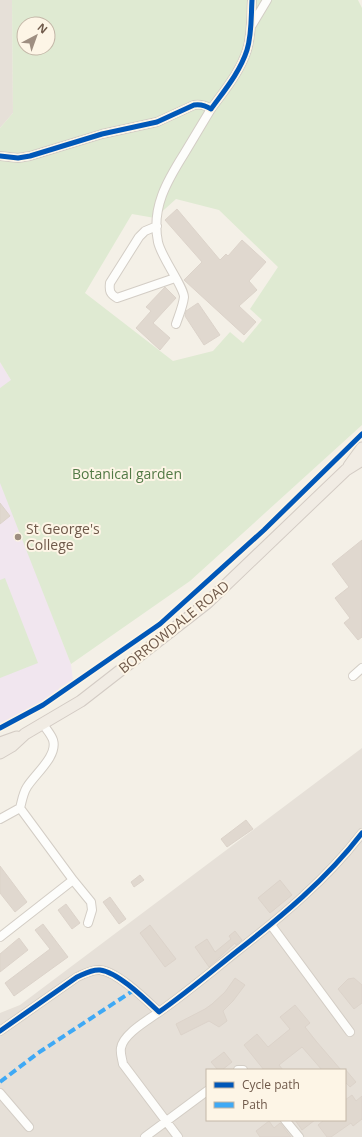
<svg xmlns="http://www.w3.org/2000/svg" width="362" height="1137" viewBox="0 0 362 1137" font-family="'Open Sans',sans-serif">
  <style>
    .industrial { fill: #e6e0d8; fill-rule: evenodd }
    .education { fill: #f1e6ef }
    .green { fill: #dfead2; fill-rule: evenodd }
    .building { fill: #e0d8cf; stroke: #dcd3ca }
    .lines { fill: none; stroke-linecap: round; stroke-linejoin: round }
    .minor-casing { stroke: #d3cdc5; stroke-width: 10 }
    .major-casing { stroke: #d3cbc4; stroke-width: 13 }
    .minor { stroke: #fdfdfb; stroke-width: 8 }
    .major { stroke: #f1ece4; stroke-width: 11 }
    .quiet { stroke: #3fa9f5; stroke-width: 4; stroke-dasharray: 8 4; stroke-linecap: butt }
    .cycleway-casing { stroke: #fdf5e6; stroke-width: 8 }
    .cycleway { stroke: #0057b8; stroke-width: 5 }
    .poi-dot { fill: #9e8e81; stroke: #fdf5e6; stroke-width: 1.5 }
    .labels { text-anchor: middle; stroke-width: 4; stroke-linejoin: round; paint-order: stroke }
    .park-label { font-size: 14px; fill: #537a46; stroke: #fdf5e6 }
    .poi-label { font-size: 14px; fill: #6f594a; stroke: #fdf5e6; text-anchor: start }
    .street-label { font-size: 14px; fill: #6f594a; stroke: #fdf5e6 }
  </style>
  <rect width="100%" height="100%" fill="#f4f0e7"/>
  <path class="industrial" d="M0,0H12L13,113L0,128Z
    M362,748V1137H0V1013L20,1005ZM207,1070H345V1120H207Z"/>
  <path class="education" d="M0,362L11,380L45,597L71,664L73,680L59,688L60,694L0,726Z"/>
  <path class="green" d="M12,0H358L362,8V425L190,581L71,664L0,483V388L11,380L0,362V128L13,113ZM24,24H48V48H24ZM176,199L219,210L278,267L250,309L262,320L243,343L230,332L213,351L173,361L85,293L132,214L155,218Z
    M5,578L38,663L0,678V580Z"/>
  <path class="building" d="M177,209L220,260L226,254L228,256L242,240L266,262L249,281L257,290L239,306L256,322L244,335L184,280L202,262L165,220Z
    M165,287L176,298L153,323L170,338L160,350L136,328L151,311L146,307Z
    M198,303L220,335L204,345L185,316L186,311Z
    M0,503L10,516L0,524Z
    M362,540V637L358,640L344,623L350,618L335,598L349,587L332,564Z
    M246,820L253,829L227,847L221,839Z
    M0,866L27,902L15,912L0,893Z
    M140,875L144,880L134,887L131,882Z
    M280,880L292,895L270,913L258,898Z
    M110,897L126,919L119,924L103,902Z
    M66,904L80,923L72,929L58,910Z
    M43,924L68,957L14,996L5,983L50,949L35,930Z
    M150,925L176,959L165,967L140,933Z
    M235,931L242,940L236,945L235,943L209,967L195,947L207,939L215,952L231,939L229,936Z
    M19,938L28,950L0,972V954Z
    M235,978L245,985L233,1001L223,1011L227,1021L219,1027L209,1021L181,1035L176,1024L205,1009L212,1004L225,992Z
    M354,978L362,985V1003L354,1009L338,989L348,979Z
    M295,1005L310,1023L305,1027L316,1041L341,1070H322L302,1047L279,1065L283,1070H264L244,1045L257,1034L268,1047L290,1029L280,1017Z
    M224,1052L232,1062L222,1070H218L211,1062Z
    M345,1069L356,1082L350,1087L345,1082Z
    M352,1095L356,1101L362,1096V1119L353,1126L351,1123L331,1137H327L318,1125L324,1120H345V1100Z
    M295,1120H315L302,1130Z
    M269,1121L274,1128L280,1123L291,1137H260L256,1131Z"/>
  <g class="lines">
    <g class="minor-casing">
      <path id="minor" d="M252,25L267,0
        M0,156L18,158L30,156L102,134L157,122L194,105C201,104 205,105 211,109C224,91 240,72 247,50C252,34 251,16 252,0
        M157,226L145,231L139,237L110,283C109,291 110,294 117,298L175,278
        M176,324C179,315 183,306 184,297C184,287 161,257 158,242C151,208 167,181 184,154C193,139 202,124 211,109
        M353,676L362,668
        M43,724C46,729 51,734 53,740C58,756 35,774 27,787C23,793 22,801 20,808L73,880
        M0,819L20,808
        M271,925L350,1032
        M0,937L73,880L91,902L92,910L88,923
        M159,1012C148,1020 123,1034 121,1048C120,1053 122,1058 123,1064L178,1137
        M0,1031L77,977C84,974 92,969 100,970C118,972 146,1000 159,1012C186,993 211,972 236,952C281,917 327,879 362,833
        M238,1070H243
        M0,1093L29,1127
        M285,1120L299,1137
        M145,1137L207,1091"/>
    </g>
    <g class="major-casing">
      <path id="major" d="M349,466L362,448
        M0,743L17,737
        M0,753L12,746L25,734L81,701L207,603L346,470L362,460"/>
    </g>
    <use href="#minor" class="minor"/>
    <use href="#major" class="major"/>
    <path class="quiet" d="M0,1082L38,1053L134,990"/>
    <g class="cycleway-casing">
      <path id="cycleway" d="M0,156L18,158L30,156L102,134L157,122L194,105C201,104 205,105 211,109C224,91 240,72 247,50C252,34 251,16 252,0
        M0,728L43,705L160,624L264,530L362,434
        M0,1031L77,977C84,974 92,969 100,970C118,972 146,1000 159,1012C186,993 211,972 236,952C281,917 327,879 362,833"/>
    </g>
    <use href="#cycleway" class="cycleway"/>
  </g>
  <circle class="poi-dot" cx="18" cy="537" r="4"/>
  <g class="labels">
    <g class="park-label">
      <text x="127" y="479">Botanical garden</text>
    </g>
    <g class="poi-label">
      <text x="26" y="534">St George's<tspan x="26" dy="16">College</tspan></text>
    </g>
    <g class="street-label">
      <text transform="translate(174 627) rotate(-39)" y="5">BORROWDALE ROAD</text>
    </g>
  </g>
  <rect x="206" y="1069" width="140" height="52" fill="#fdf5e6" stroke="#c4b7a8"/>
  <rect x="214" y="1082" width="20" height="6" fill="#0057b8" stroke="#c4b7a8"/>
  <text x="242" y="1089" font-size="12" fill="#6f594a">Cycle path</text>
  <rect x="214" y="1102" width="20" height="6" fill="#3fa9f5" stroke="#c4b7a8"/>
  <text x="242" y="1109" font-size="12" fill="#6f594a">Path</text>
  <g transform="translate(36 36) rotate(41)"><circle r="19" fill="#fdf5e6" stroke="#c4b7a8"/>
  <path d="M0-3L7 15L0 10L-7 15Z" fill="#9e8e81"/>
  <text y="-6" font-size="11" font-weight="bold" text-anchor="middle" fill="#6f594a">N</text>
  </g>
</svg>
